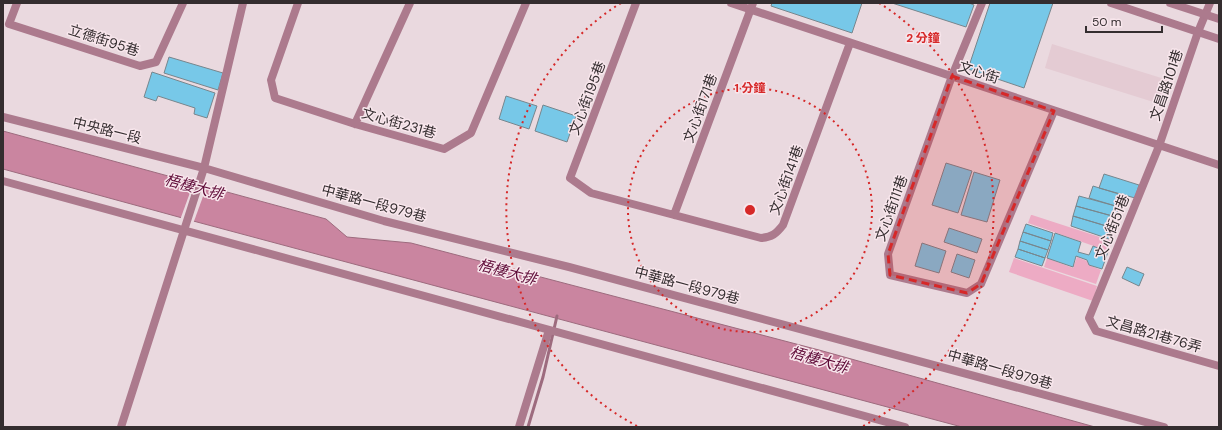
<svg xmlns="http://www.w3.org/2000/svg" width="1222" height="430" viewBox="0 0 1222 430" font-family="'DM Sans','Noto Sans TC',sans-serif">
  <style>
    .built { fill: #e4cbd3 }
    .green { fill: #edabc4 }
    .water { fill: #ca85a0; stroke: #9d6b7e }
    .pier { fill: #ead9df }
    .lines { fill: none; stroke-linecap: round; stroke-linejoin: round }
    .stream { stroke: #9d6b7e; stroke-width: 3 }
    .building { fill: #77c8e8; stroke: #77868d }
    .minor { stroke: #ac7a8d; stroke-width: 8 }
    .tertiary { stroke: #ac7a8d; stroke-width: 8 }
    .marked { fill: #d62828; fill-opacity: 0.2; stroke: #d62828; stroke-width: 3; stroke-dasharray: 8 5; stroke-linejoin: round }
    .ring { fill: none; stroke: #d62828; stroke-width: 2; stroke-dasharray: 2 4 }
    .labels { text-anchor: middle; stroke-width: 3; stroke-linejoin: round; paint-order: stroke }
    .street-label { font-size: 14px; fill: #342d2f; stroke: #f8e6ec }
    .water-label { font-size: 15px; font-style: italic; fill: #5e0a37; stroke: #f8e6ec }
    .centre { fill: #d62828; stroke: #f8e6ec; stroke-width: 2 }
    .ring-label { font-size: 12px; text-anchor: middle; font-weight: bold; fill: #d62828; stroke: #f8e6ec; stroke-width: 3; stroke-linejoin: round; paint-order: stroke }
  </style>
  <rect width="100%" height="100%" fill="#ead9df"/>
  <path class="built" d="M1052,44L1171,81L1163,105L1045,68Z"/>
  <path class="green" d="M1031,215H1032L1112,241L1108,251L1028,223Z
    M1077,257L1087,261L1089,265L1101,270L1096,284L1044,267L1047,258L1073,268Z
    M1014,258L1097,286L1093,301L1009,272Z"/>
  <path class="water" d="M3,131L326,219L347,237L411,243L819,350L1095,427H962L197,222L3,169Z"/>
  <path class="pier" d="M192,187L205,191L193,224L180,220Z"/>
  <g class="lines">
    <path class="stream" d="M528,427L543,377L557,316"/>
  </g>
  <path class="building" d="M772,3H862L852,33L771,6Z
    M892,3H969L974,5L966,27Z
    M990,3H1053L1024,88L968,69Z
    M169,57L223,73L218,90L164,73Z
    M152,72L215,93L207,118L194,114L195,108L158,96L156,101L144,97Z
    M506,96L537,106L529,129L499,119Z
    M543,105L576,116L567,142L535,131Z
    M946,163L972,171L958,213L932,205Z
    M974,172L1000,180L987,222L961,215Z
    M1104,174L1139,185L1135,198L1099,188Z
    M1093,186L1122,195L1119,207L1089,198Z
    M1079,196L1119,207L1116,217L1076,206Z
    M1076,206L1116,217L1113,228L1073,216Z
    M1073,216L1113,228L1109,239L1071,226Z
    M1026,224L1053,233L1051,241L1023,232Z
    M949,228L982,239L977,253L944,242Z
    M1023,232L1051,241L1048,250L1020,241Z
    M1055,233L1081,242L1078,252L1089,255L1093,246L1108,252L1102,269L1089,265L1087,260L1076,256L1073,267L1047,258Z
    M1020,241L1048,250L1045,258L1018,249Z
    M922,243L946,251L939,273L915,266Z
    M1018,249L1045,258L1042,266L1015,257Z
    M957,254L975,260L969,278L951,272Z
    M1127,267L1144,274L1139,286L1122,278Z"/>
  <g class="lines">
    <path class="minor" d="M17,3L9,24L140,66L156,62L183,3
      M298,3L271,80L275,98L355,124L444,149L471,133L526,3
      M636,3L570,178L591,193L761,238C772,237 776,234 783,225L850,43
      M731,3L1219,165
      M982,3L952,76L888,254L890,275L967,293L981,284L1054,111
      M1210,3L1198,32L1159,146L1089,318L1096,331L1219,366
      M3,117L204,168L384,221L569,267L1164,427
      M355,124L410,3
      M3,181L905,427
      M674,215L753,3
      M121,427L204,168L243,3
      M519,427L549,330"/>
    <path class="tertiary" d="M1111,3L1219,39
      M1170,3L1219,19"/>
  </g>
  <path class="marked" d="M952,76L1054,111L981,284L967,293L890,275L888,254Z"/>
  <g class="ring">
    <circle cx="750" cy="210" r="122"/>
    <path d="M637 426A244 244 0 0 1 621 3M879 3A244 244 0 0 1 863 426"/>
  </g>
  <g class="labels">
    <g class="street-label">
      <text transform="translate(104 40) rotate(18)" y="5">立德街95巷</text>
      <text transform="translate(979 72) rotate(18)" y="5">文心街</text>
      <text transform="translate(1166 85) rotate(-71)" y="5">文昌路101巷</text>
      <text transform="translate(587 98) rotate(-69)" y="5">文心街195巷</text>
      <text transform="translate(700 108) rotate(-70)" y="5">文心街171巷</text>
      <text transform="translate(399 123) rotate(16)" y="5">文心街231巷</text>
      <text transform="translate(107 130) rotate(14)" y="5">中央路一段</text>
      <text transform="translate(786 180) rotate(-70)" y="5">文心街141巷</text>
      <text transform="translate(374 203) rotate(15)" y="5">中華路一段979巷</text>
      <text transform="translate(891 208) rotate(-70)" y="5">文心街111巷</text>
      <text transform="translate(1112 227) rotate(-68)" y="5">文心街51巷</text>
      <text transform="translate(687 285) rotate(15)" y="5">中華路一段979巷</text>
      <text transform="translate(1154 334) rotate(16)" y="5">文昌路21巷76弄</text>
      <text transform="translate(1000 369) rotate(16)" y="5">中華路一段979巷</text>
    </g>
    <g class="water-label">
      <text transform="translate(194 187) rotate(15)" y="5">梧棲大排</text>
      <text transform="translate(507 272) rotate(15)" y="5">梧棲大排</text>
      <text transform="translate(819 360) rotate(16)" y="5">梧棲大排</text>
    </g>
  </g>
  <circle cx="750" cy="210" r="6" class="centre"/>
  <g class="ring-label">
    <text x="923" y="42">2 分鐘</text>
    <text x="750" y="92">1 分鐘</text>
  </g>
  <rect width="1222" height="430" fill="none" stroke="#342d2f" stroke-width="8"/>
  <path d="M1086 26v6h76v-6" fill="none" stroke="#342d2f" stroke-width="2"/>
  <text x="1092" y="26" font-size="12" fill="#342d2f" stroke="#f8e6ec" stroke-width="3" paint-order="stroke">50 m</text>
</svg>
